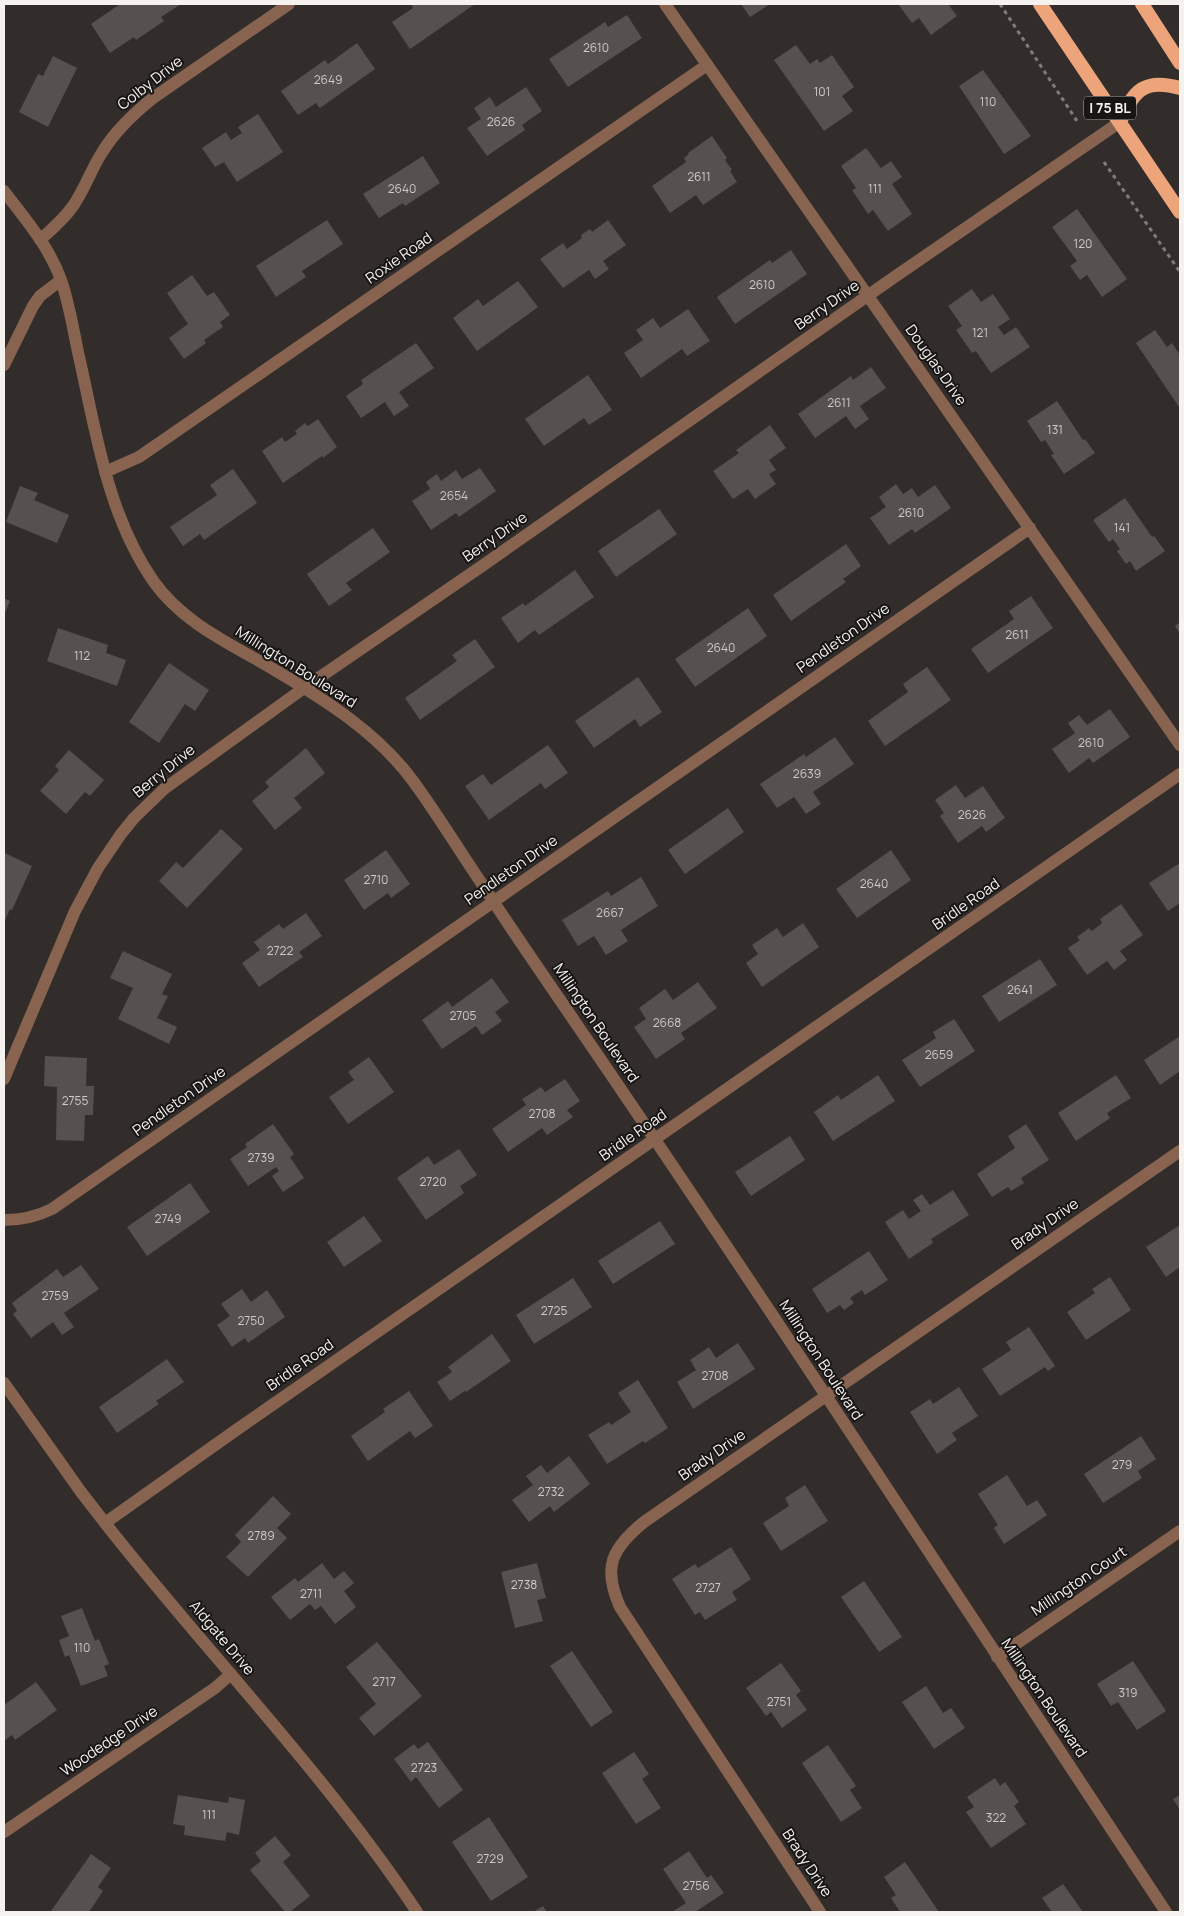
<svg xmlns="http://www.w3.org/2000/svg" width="1184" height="1916" viewBox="0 0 1184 1916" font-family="Manrope,sans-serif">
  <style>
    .building { fill: #56504e }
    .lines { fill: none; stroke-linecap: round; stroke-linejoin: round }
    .path { stroke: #807c7a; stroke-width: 3; stroke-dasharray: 4 4; stroke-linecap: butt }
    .minor { stroke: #886450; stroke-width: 12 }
    .trunk { stroke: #eea47b; stroke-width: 14 }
    .labels { text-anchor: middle; stroke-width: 4; stroke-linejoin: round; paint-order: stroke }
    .number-label { font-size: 12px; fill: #cdcac8 }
    .shield { fill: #181615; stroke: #b3b0ae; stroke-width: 1 }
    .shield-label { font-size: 14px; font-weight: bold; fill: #f5f2f0 }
    .street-label { font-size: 15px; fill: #f5f2f0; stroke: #181615 }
  </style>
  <rect width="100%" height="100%" fill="#322d2b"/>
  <path class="building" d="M120,4H181L161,17L164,21L136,40L134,37L110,53L91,24Z
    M411,4H475L410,49L392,22L413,8Z
    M741,4H770L750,17Z
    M898,4H948L957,16L931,35L919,18L912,23Z
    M627,15L642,38L568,87L549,59L605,22L608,27Z
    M357,43L375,69L320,108L316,103L298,115L281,91L325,60L328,64Z
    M796,45L810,64L817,59L820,63L832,55L854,87L842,96L853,111L824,131L774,60Z
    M53,56L77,68L48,127L19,112L38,74L43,76Z
    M983,70L1031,136L1004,154L959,86Z
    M526,87L542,111L522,125L525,130L487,156L467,128L481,119L474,108L490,97L496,107Z
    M258,114L283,152L237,182L224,162L215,167L202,148L226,132L231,140L242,133L238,127Z
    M712,136L727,158L725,160L732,170L730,171L737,182L703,205L696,195L670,213L652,186L686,162L684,158L689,154L688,153Z
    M866,148L881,168L891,161L902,177L892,184L912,214L888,231L873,210L868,214L852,190L856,188L841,166Z
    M423,156L440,183L405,206L403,203L379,218L363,194Z
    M1077,209L1127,279L1102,297L1087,275L1080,280L1070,266L1077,261L1052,227Z
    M327,220L343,244L302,271L306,277L276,297L256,266Z
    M608,220L626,245L603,261L609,269L595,279L589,270L563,288L540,259L563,243L567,249L582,238L581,235L590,229L592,232Z
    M791,250L807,274L735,324L717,297L770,260L772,263Z
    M192,275L207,296L214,292L230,315L220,322L223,327L204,340L206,343L184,359L169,338L188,324L167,293Z
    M518,281L538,307L477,351L453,318L478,299L483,306Z
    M972,289L981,302L993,294L1010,319L998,327L1004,335L1016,327L1030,347L991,373L976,351L972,353L956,330L962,326L948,306Z
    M688,309L710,341L687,356L682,349L641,378L624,353L643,340L636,330L653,318L660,328Z
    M1155,330L1167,347L1172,343L1180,355L1179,407L1136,343Z
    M416,343L434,368L399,392L409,406L394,416L385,402L361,418L346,396L363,384L361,380Z
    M871,367L886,388L860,406L869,419L855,429L846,416L815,438L798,414L851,376L853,380Z
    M588,375L612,410L589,425L584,418L544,446L525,419Z
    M1057,401L1083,440L1085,439L1095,453L1064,474L1051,455L1054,454L1045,440L1041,442L1027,421Z
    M318,419L337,447L323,458L322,456L283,483L262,451L282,437L285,442L297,434L295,431L305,423L308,426Z
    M770,425L786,448L769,460L776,470L769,474L776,484L755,499L748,489L733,499L713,471L739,453L736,450Z
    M480,468L496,491L459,517L456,513L431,530L412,501L430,489L426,482L437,474L441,481L456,470L462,479Z
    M233,469L257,503L204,540L200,534L183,546L170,527L217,495L210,485Z
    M896,484L903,494L912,488L918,497L935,485L951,508L915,533L912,529L889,545L870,518L886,507L879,497Z
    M20,486L38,493L34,500L69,515L57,543L6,522Z
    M1125,498L1152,537L1154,536L1165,551L1136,571L1130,561L1126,564L1117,551L1120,549L1113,539L1109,542L1093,520Z
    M659,509L677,534L616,577L598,551Z
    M373,528L390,552L346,583L352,590L329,606L307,574Z
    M846,544L861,566L843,579L846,582L791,621L773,595Z
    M575,570L594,597L539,635L535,630L518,643L501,618L523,603L525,606Z
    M1031,596L1053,628L988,673L971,649L1014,619L1009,611Z
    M4,598L10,601L4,615Z
    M748,608L767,636L695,687L675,659Z
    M1180,622V634L1175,626Z
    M58,628L108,645L106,653L126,660L117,686L47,661Z
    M475,639L495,667L420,720L405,698L457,661L452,655Z
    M169,663L209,690L195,711L185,704L159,743L129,722Z
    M927,667L951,700L885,746L868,721L908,692L903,684Z
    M638,677L662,712L640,727L635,719L594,748L575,721Z
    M1110,709L1130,737L1093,763L1089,758L1069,773L1052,749L1075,733L1068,723L1079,715L1087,725Z
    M835,737L854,764L813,792L821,804L806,814L794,797L777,808L760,784L804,754L806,757Z
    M548,745L568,773L545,789L541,783L489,820L465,786L483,774L491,785Z
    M306,748L325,773L294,798L302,808L275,830L252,801L269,787L265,782Z
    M69,750L104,780L90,796L85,792L66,814L40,791L59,770L55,766Z
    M956,785L965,798L983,786L1005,818L986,832L982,826L958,843L940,816L944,813L935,800Z
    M728,808L744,832L685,874L668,850Z
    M221,829L243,849L187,908L159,881L176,862L183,868Z
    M386,850L410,884L391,898L388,893L364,910L344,880Z
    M891,850L911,880L857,918L836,889Z
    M5,853L32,866L12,910L10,909L4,923Z
    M1180,863V903L1168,911L1149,883Z
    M641,877L658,906L621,930L628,941L606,955L594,936L578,946L562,920L608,891L611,896Z
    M1121,904L1143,935L1120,951L1127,960L1114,970L1107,961L1087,975L1068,948L1080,940L1077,937L1089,928L1092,931L1102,923L1100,919Z
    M306,913L322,936L299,952L303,957L259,987L242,963L260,950L254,942L279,924L283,929Z
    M803,923L819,947L762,987L746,963L758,954L752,945L777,928L783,937Z
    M123,951L172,974L162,994L168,996L157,1018L177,1027L169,1044L118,1019L133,988L110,978Z
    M1040,959L1057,985L999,1022L982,996Z
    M492,978L509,1002L495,1012L502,1021L482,1035L476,1026L442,1049L422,1020L448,1001L452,1007Z
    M698,982L717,1008L681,1033L685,1039L656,1059L634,1027L646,1019L639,1008L665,989L673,1000Z
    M954,1019L975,1051L920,1087L902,1060L936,1038L933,1032Z
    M1180,1036V1071L1160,1085L1144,1060Z
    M45,1056L87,1058L86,1086H94L93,1115H85L84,1141L56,1140L57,1087L44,1086Z
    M369,1057L394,1092L348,1124L329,1097L354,1080L348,1072Z
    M878,1075L895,1101L833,1141L814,1112L838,1095L841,1100Z
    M1116,1075L1131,1098L1107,1113L1110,1118L1076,1141L1058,1113Z
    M565,1079L580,1101L567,1110L573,1117L547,1135L542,1128L508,1152L492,1129L526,1105L522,1099L541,1087L545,1092Z
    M273,1124L294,1154L290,1157L304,1178L283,1192L272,1176L279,1171L276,1167L248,1186L230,1159L247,1147L245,1144Z
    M1026,1124L1049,1160L1021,1178L1024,1183L1011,1191L1008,1187L992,1197L977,1174L1015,1148L1008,1136Z
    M790,1136L805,1160L751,1196L735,1172Z
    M459,1149L477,1175L460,1186L464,1193L426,1220L397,1178L428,1156L434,1165Z
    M190,1183L210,1212L147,1256L127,1227Z
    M953,1190L969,1215L931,1239L933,1243L909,1259L885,1222L903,1210L909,1219L921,1211L913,1200L922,1194L930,1205Z
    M364,1216L382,1241L344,1267L327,1242Z
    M660,1221L675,1244L613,1284L598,1261Z
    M1180,1225V1267L1166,1277L1146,1247Z
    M869,1251L888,1280L865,1295L862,1290L850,1298L854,1303L844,1310L840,1305L827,1313L812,1289Z
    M81,1265L99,1289L64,1313L74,1327L62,1335L53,1322L31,1338L13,1314L17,1311L12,1303L57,1269L63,1277Z
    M1110,1277L1131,1310L1086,1340L1067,1312L1095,1293L1092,1289Z
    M573,1278L592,1307L534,1344L516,1315Z
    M242,1289L251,1302L267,1290L285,1317L248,1343L245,1338L232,1347L217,1325L230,1316L221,1304Z
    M1029,1327L1055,1366L1048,1371L1045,1367L1000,1396L982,1369L1011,1350L1006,1342Z
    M492,1334L511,1361L466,1392L465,1391L450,1401L437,1382L452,1372L448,1367Z
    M738,1343L755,1369L693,1409L677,1382L696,1370L690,1360L709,1347L716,1358Z
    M167,1359L184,1382L156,1401L159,1404L117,1433L99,1407Z
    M638,1380L668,1428L645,1443L643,1441L607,1464L588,1435L609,1422L611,1425L631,1412L618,1393Z
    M959,1387L978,1416L952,1433L957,1440L937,1454L910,1412L930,1399L933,1404Z
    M409,1391L433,1426L415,1438L410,1431L368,1461L351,1436L385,1412L383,1409Z
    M1141,1436L1156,1459L1138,1471L1142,1478L1103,1503L1084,1474Z
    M569,1456L590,1484L554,1512L550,1506L529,1522L512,1500L533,1485L526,1476L541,1465L547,1473Z
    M1007,1475L1027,1506L1037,1500L1047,1515L1004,1544L994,1528L998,1525L978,1494Z
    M805,1485L828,1521L781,1551L763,1523L789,1506L785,1498Z
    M273,1496L291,1514L277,1528L287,1538L248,1577L226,1557L241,1542L235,1535Z
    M731,1547L751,1579L732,1592L737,1600L705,1620L700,1612L695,1615L672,1579L695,1564L698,1568Z
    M322,1563L334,1579L344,1571L354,1583L344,1591L356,1607L335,1624L321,1606L315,1610L310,1604L290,1620L271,1597L295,1578L298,1582Z
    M537,1563L546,1598L537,1600L543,1621L515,1628L501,1572Z
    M864,1581L902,1637L879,1652L841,1597Z
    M82,1608L95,1641L99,1639L109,1664L104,1666L108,1676L81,1686L69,1655L65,1657L59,1640L69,1636L61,1616Z
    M377,1642L422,1696L374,1736L359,1718L376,1704L346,1667Z
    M572,1651L613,1712L591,1727L550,1666Z
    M1133,1661L1166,1711L1137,1730L1118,1702L1111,1706L1097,1684Z
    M781,1663L801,1691L796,1695L807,1710L782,1728L771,1712L766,1716L746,1688Z
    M36,1682L57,1710L15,1740L12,1735L4,1741V1705Z
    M926,1686L943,1713L951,1708L965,1728L934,1749L902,1702Z
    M428,1742L463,1790L439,1808L416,1777L411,1782L394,1759L414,1744L418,1749Z
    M828,1745L856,1786L850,1790L862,1808L841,1822L802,1763Z
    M634,1752L649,1774L642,1779L661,1808L636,1824L602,1773Z
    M995,1778L1000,1786L1005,1782L1019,1802L1014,1806L1026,1824L991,1848L966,1812L974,1807L967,1797Z
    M178,1795L228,1803L229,1797L245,1800L239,1835L227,1832L225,1841L184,1835L185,1826L173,1824Z
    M1180,1795V1810L1173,1799Z
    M489,1817L528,1877L491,1901L452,1842Z
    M275,1836L291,1855L283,1862L310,1896L290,1912H285L250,1870L261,1861L255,1853Z
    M689,1851L707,1878L711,1875L724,1893L695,1912H672L686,1903L663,1869Z
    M91,1854L111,1868L98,1887L103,1891L89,1912H52L51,1911Z
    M905,1862L939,1912H900L891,1898L896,1895L884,1877Z
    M1063,1884L1083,1912H1052L1042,1898Z
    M543,1906L547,1912H533Z"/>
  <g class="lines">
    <path class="path" d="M1000,4L1079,124
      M1180,4V5
      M1104,162L1180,272"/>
    <path class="minor" d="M665,4L1180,745
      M4,191C25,219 49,246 61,280C69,303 73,328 78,352C96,431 107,515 154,582C184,624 231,644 273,669C324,699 378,733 413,781C438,815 460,852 484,887C513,932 543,975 573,1019C775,1314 969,1614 1166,1912
      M40,240C52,229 64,219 73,206C85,189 91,169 103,151C116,130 133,114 153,98L289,4
      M4,365L33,306L40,296L61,280
      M105,472L139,457L707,65
      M4,1079L75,911L98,868L121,834L134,818L164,789L304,688L482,566L893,278L1120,122
      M4,1220C22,1220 36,1217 52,1209L1030,528
      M4,1383L81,1492L105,1523C208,1654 325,1773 417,1912
      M105,1523L239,1428L1180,774
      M997,1657L1180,1531
      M4,1832L215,1688L231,1674
      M820,1912L620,1607C602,1567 612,1548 644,1522L1180,1151"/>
    <path class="trunk" d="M1040,4L1180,212
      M1142,4L1180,63
      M1120,122C1133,90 1145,78 1180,88"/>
  </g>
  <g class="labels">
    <g class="number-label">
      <text x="596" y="52">2610</text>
      <text x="328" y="84">2649</text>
      <text x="822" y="96">101</text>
      <text x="988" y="106">110</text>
      <text x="501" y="126">2626</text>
      <text x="699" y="181">2611</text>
      <text x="402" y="193">2640</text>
      <text x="875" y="193">111</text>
      <text x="1083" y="248">120</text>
      <text x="762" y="289">2610</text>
      <text x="980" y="337">121</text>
      <text x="839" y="407">2611</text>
      <text x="1055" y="434">131</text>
      <text x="454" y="500">2654</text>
      <text x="911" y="517">2610</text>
      <text x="1122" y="532">141</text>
      <text x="1017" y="639">2611</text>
      <text x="721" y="652">2640</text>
      <text x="82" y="660">112</text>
      <text x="1091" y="747">2610</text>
      <text x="807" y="778">2639</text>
      <text x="972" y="819">2626</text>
      <text x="376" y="884">2710</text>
      <text x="874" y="888">2640</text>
      <text x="610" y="917">2667</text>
      <text x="280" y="955">2722</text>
      <text x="1020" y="994">2641</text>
      <text x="463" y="1020">2705</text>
      <text x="667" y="1027">2668</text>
      <text x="939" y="1059">2659</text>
      <text x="75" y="1105">2755</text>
      <text x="542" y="1118">2708</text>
      <text x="261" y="1162">2739</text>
      <text x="433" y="1186">2720</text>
      <text x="168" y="1223">2749</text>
      <text x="55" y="1300">2759</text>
      <text x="554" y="1315">2725</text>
      <text x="251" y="1325">2750</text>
      <text x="715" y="1380">2708</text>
      <text x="1122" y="1469">279</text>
      <text x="551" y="1496">2732</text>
      <text x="261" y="1540">2789</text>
      <text x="524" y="1589">2738</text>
      <text x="708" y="1592">2727</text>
      <text x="311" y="1598">2711</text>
      <text x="82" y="1652">110</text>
      <text x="384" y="1686">2717</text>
      <text x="1128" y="1697">319</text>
      <text x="779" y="1706">2751</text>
      <text x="424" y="1772">2723</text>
      <text x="209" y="1819">111</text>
      <text x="996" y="1822">322</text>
      <text x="490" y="1863">2729</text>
      <text x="696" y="1890">2756</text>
    </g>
    <rect class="shield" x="1084" y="96.5" width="52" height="23" rx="4"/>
    <g class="shield-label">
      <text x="1110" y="113">I 75 BL</text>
    </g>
    <g class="street-label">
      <text transform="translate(150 83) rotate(-38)" y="5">Colby Drive</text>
      <text transform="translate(399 258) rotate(-35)" y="5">Roxie Road</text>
      <text transform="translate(827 305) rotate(-35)" y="5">Berry Drive</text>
      <text transform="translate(936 365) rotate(55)" y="5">Douglas Drive</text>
      <text transform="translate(495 537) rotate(-35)" y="5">Berry Drive</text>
      <text transform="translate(843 638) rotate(-35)" y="5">Pendleton Drive</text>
      <text transform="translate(296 667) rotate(32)" y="5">Millington Boulevard</text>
      <text transform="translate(164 771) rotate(-39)" y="5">Berry Drive</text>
      <text transform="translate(511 870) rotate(-35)" y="5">Pendleton Drive</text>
      <text transform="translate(966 904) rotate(-35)" y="5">Bridle Road</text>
      <text transform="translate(596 1023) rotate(56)" y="5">Millington Boulevard</text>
      <text transform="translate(179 1101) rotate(-35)" y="5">Pendleton Drive</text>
      <text transform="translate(633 1135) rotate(-35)" y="5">Bridle Road</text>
      <text transform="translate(1045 1224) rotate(-35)" y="5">Brady Drive</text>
      <text transform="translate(821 1360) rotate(57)" y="5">Millington Boulevard</text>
      <text transform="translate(300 1365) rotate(-35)" y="5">Bridle Road</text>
      <text transform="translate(712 1455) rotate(-35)" y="5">Brady Drive</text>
      <text transform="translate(1079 1581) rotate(-34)" y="5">Millington Court</text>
      <text transform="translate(222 1638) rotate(50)" y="5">Aldgate Drive</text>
      <text transform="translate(1044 1698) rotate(56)" y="5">Millington Boulevard</text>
      <text transform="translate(109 1741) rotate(-34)" y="5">Woodedge Drive</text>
      <text transform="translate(807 1863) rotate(57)" y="5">Brady Drive</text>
    </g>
  </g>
  <rect width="1184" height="1916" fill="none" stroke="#f5f2f0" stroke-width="10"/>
</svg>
